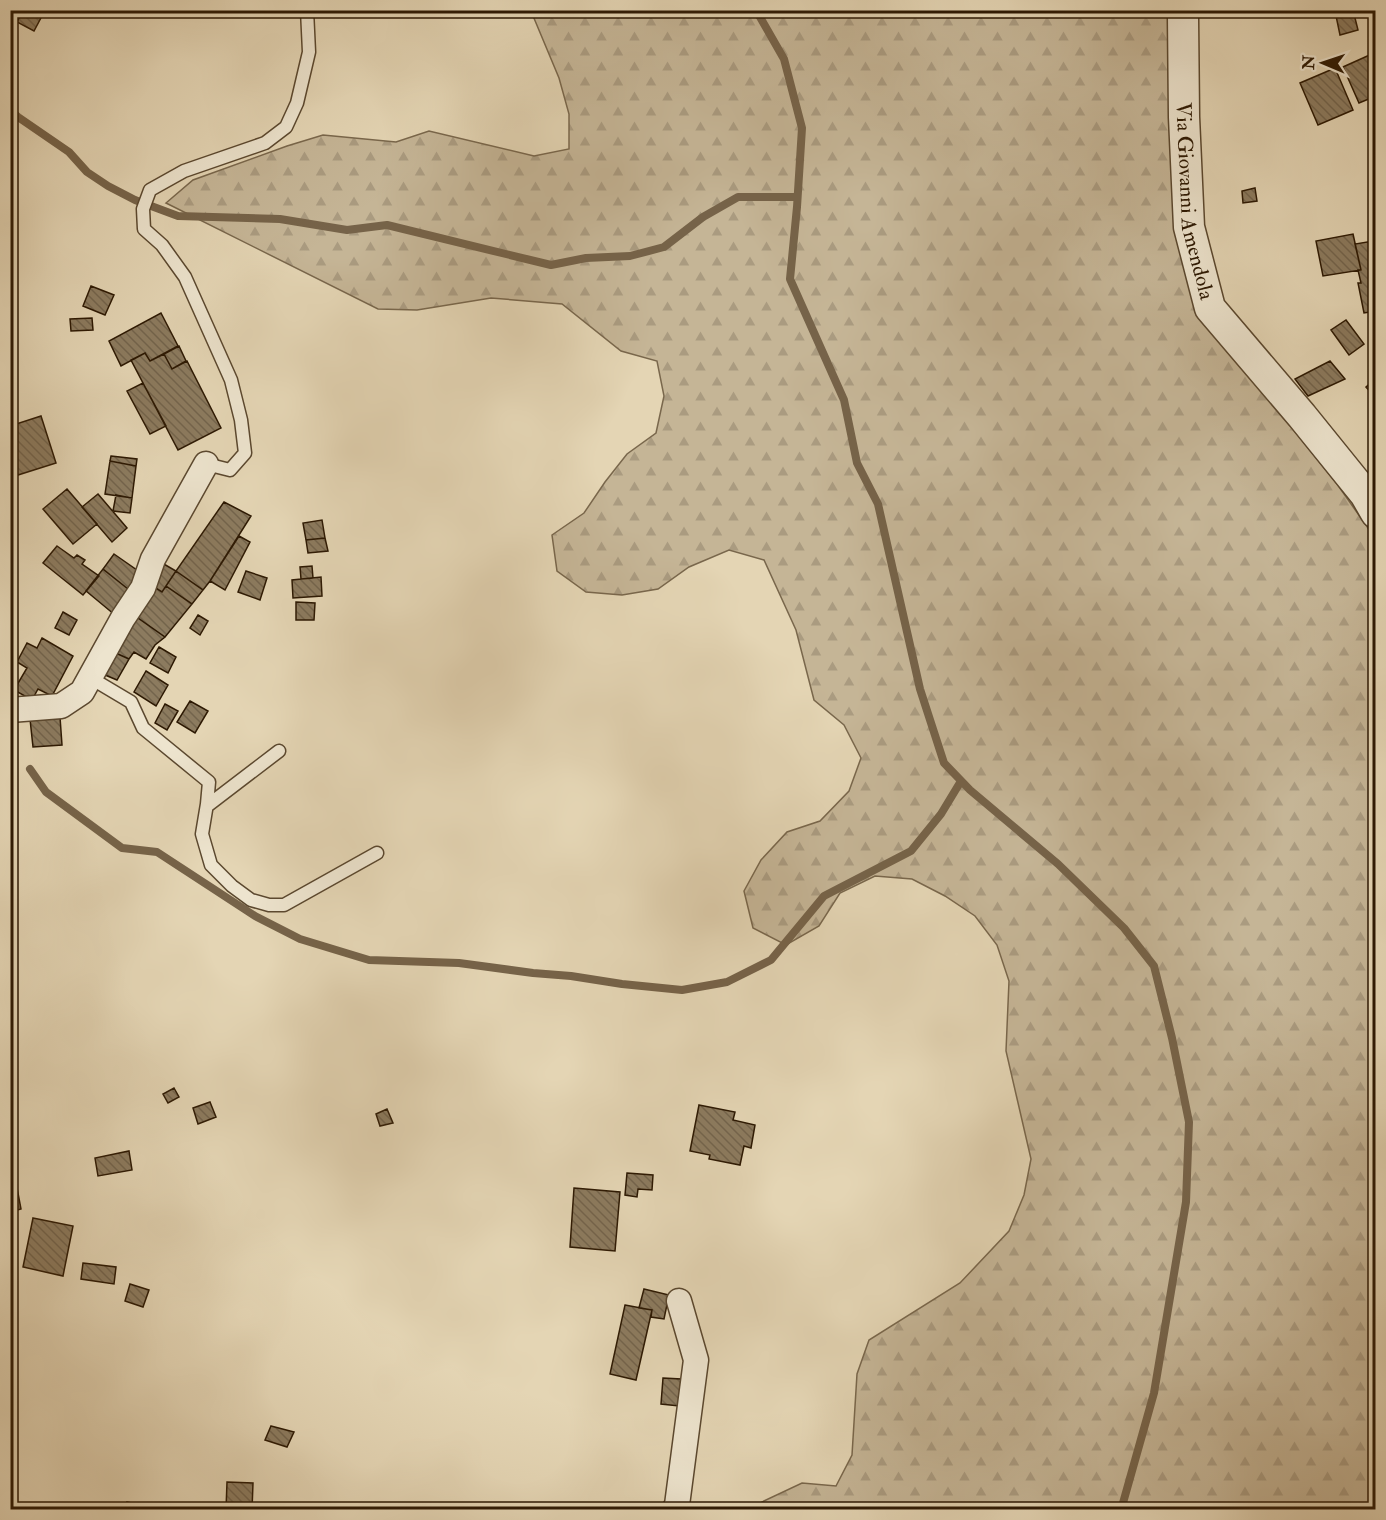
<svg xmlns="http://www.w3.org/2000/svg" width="1386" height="1520" viewBox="0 0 1386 1520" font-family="'IM FELL Double Pica',serif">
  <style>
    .forest { fill: url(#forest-firs); stroke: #79674c; stroke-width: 1.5 }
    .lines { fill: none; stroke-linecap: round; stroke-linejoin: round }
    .stream { stroke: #766349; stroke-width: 8 }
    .building { fill: url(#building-back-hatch); stroke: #2d1903; stroke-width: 1.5 }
    .service-casing { stroke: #5b482f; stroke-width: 15 }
    .minor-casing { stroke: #5b482f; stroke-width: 27 }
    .tertiary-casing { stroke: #5b482f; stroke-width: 33 }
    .service { stroke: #ede4ce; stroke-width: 12 }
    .minor { stroke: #ede4ce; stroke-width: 24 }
    .tertiary { stroke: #ede4ce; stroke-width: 30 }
    .labels { text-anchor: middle; stroke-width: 6; stroke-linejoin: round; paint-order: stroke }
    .street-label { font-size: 21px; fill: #2d1903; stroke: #ede4ce }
  </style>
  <defs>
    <pattern id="forest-firs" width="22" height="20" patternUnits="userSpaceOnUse" patternTransform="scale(1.5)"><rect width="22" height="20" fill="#c5b596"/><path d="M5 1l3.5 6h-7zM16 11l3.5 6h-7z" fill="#aa9b80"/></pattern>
    <pattern id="building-back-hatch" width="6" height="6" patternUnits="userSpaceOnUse" patternTransform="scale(1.5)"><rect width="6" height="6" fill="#8c7b5f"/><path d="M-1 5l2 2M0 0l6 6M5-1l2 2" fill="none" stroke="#73644c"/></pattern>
  </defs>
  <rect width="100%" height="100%" fill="#e4d5b4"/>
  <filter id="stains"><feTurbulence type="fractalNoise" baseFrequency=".00333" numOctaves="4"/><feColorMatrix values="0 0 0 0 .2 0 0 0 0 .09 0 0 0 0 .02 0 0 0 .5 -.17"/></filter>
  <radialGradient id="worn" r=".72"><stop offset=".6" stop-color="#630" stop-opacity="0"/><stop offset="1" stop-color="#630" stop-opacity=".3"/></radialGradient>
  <path class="forest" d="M531,11H1183L1180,183L1231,352L1337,484L1375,538V1509H747L802,1483L836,1486L852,1455L857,1374L869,1340L960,1283L1009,1231L1024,1195L1031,1159L1006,1051L1009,981L997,945L975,916L945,896L912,879L875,876L840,893L819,926L786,945L753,928L744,891L761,860L787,832L820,821L849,791L861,758L844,725L814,700L796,630L764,560L729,550L689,567L658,589L622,595L586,592L557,571L552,535L584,513L605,482L627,454L656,433L664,396L657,361L621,351L562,304L491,298L417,310L378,309L166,203L193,180L287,146L323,135L396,142L429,131L534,156L569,149V114L559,78Z"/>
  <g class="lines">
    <path class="stream" d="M756,10L784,59L802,128L797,207L790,279L844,400L857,463L878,504L920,689L944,763L970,790L1058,864L1124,928L1154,966L1172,1038L1189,1122L1186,1202L1154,1393L1121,1510
      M10,110L18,117L69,152L87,172L108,186L135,200L178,216L280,219L347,230L387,225L551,265L586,258L630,256L664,247L703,217L738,197H797
      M30,769L46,792L122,848L157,852L255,916L300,939L369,960L459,963L533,973L571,976L622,984L682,990L727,982L771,960L824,896L911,851L941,814L961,781"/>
  </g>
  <path class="building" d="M23,10H37L43,14L34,31L17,22Z
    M1353,10L1358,30L1340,35L1335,11Z
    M1374,53L1376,57V96L1359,103L1343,67Z
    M1335,68L1353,110L1318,125L1300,83Z
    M1255,188L1257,201L1243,203L1242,191Z
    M1353,234L1361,270L1323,276L1316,241Z
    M1373,241L1376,255V311L1364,313L1358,283H1361L1358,270H1361L1355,244Z
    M91,286L114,295L105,315L83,306Z
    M161,313L178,346L150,361L145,353L121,366L109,341Z
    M92,318L93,330L71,331L70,319Z
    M1346,320L1364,344L1349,355L1331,330Z
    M179,346L186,361L172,369L164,354Z
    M145,353L150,361L164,354L172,369L187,361L221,428L178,450L131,360Z
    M1330,361L1345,379L1308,396L1295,379Z
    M1376,378V397H1375L1366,387Z
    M143,383L166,426L150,434L127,391Z
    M41,416L56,463L18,475L10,452V426Z
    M111,456L137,459L136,466L110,461Z
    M110,461L136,466L132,498L105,494Z
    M67,489L97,524L73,544L43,509Z
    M98,494L127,528L112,542L82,507Z
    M116,495L132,498L130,513L113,511Z
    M224,502L251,516L210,581L203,590L176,571Z
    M322,520L325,538L306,540L303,523Z
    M239,536L250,542L225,590L210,581Z
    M325,538L328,551L308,553L306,540Z
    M57,546L74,558L77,555L85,560L82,564L99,576L83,595L43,563Z
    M114,554L144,575L133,593L103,569Z
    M162,563L176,571L162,592L151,585Z
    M312,566L313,578L301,579L300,567Z
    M103,569L133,593L115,615L86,591Z
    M176,571L203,590L192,604L166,586Z
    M246,571L267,578L260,600L238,592Z
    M321,577L322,596L293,598L292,580Z
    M151,585L162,592L166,586L192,604L165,637L131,613Z
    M296,602L315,603L314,620H296Z
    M63,612L77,620L69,635L55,628Z
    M131,613L165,637L155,645L146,659L134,652L129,659L109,650Z
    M198,615L208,621L200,635L190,628Z
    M42,638L73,656L52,696L38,689L32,700L14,690L27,668L17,662L27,643L37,648Z
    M159,647L176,657L168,673L150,663Z
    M109,650L129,659L117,680L98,672Z
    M146,671L168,685L156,706L134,692Z
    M190,701L208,711L195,733L177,722Z
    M165,704L178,711L167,730L155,723Z
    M60,717L62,745L33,747L30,719Z
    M174,1088L179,1097L168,1103L163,1094Z
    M210,1102L216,1117L198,1124L193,1108Z
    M699,1105L735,1112L733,1120L755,1125L751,1148L744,1146L740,1165L709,1159L710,1155L690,1151Z
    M387,1109L393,1123L380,1126L376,1114Z
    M129,1151L132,1170L98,1176L95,1158Z
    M627,1173L653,1175L652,1190L638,1189L637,1197L625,1195Z
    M17,1188L21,1209L10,1212V1190Z
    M574,1188L620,1192L615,1251L570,1247Z
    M33,1218L73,1226L63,1276L23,1267Z
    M83,1263L116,1267L114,1284L81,1279Z
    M130,1284L149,1290L143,1307L125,1301Z
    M644,1289L669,1295L664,1319L651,1317L652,1310L639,1308Z
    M625,1305L652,1310L636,1380L610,1374Z
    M663,1378L681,1379L679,1406L661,1404Z
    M271,1426L294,1432L287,1447L265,1440Z
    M227,1482L253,1483L252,1510H226Z
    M127,1502L165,1510H125Z"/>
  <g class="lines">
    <g class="service-casing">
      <path id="service" d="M206,464L230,470L245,453L241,420L231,380L185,277L162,245L144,229L143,209L150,190L184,171L265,143L286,127L297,103L309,52L307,10
        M89,677L131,702L143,728L209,782L207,804L202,834L211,865L232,886L251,900L269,905H284L377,853
        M207,806L279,751"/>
    </g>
    <g class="minor-casing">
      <path id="minor" d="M10,710L61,706L82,692L123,618L143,588L153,559L206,464
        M674,1510L677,1505L696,1360L679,1301"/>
    </g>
    <g class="tertiary-casing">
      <g id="tertiary">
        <path id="s1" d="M1182,10L1183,17L1184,117L1189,227L1210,308L1302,416L1365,494L1376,513"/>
      </g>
    </g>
    <use href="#service" class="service"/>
    <use href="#minor" class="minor"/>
    <use href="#tertiary" class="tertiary"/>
  </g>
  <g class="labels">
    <g class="street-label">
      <text dy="7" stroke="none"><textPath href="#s1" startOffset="192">Via Giovanni Amendola</textPath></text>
    </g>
  </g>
  <rect width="1386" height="1520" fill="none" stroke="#e4d5b4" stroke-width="36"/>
  <rect x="12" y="12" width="1362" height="1496" fill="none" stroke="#2d1903" stroke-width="3"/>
  <rect x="18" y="18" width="1350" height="1484" fill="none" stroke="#2d1903" stroke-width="1.5"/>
  <g transform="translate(1323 63) rotate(272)" stroke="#ede4ce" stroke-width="4.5" paint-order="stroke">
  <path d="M0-4.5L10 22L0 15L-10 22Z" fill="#2d1903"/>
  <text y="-9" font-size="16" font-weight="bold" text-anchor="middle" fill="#2d1903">N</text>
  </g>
  <rect width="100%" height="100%" filter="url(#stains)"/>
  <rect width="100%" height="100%" fill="url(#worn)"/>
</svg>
